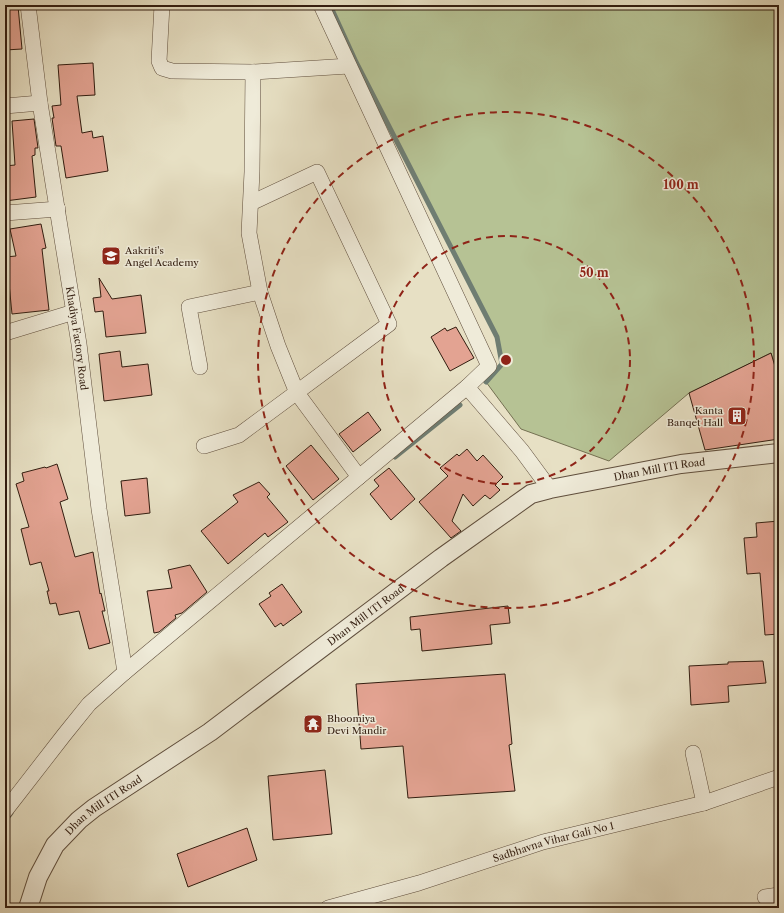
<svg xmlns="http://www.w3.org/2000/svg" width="784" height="913" viewBox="0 0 784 913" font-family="'Libre Caslon Text',serif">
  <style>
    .green { fill: #b6c294; stroke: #747052 }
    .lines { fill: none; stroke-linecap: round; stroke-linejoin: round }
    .stream { stroke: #6f7d72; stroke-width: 5 }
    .building { fill: #e3a392; stroke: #321d10 }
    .minor-casing { stroke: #5f4e3d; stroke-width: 16 }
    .tertiary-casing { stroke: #5f4e3d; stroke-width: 20 }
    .minor { stroke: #efebd9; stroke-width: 15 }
    .tertiary { stroke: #efebd9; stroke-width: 18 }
    .ring { fill: none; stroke: #8f2418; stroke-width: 2; stroke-dasharray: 7 5 }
    .labels { text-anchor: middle; stroke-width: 3; stroke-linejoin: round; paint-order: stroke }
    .poi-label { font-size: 10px; fill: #321d10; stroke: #efebd9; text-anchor: start }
    .street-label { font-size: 10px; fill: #321d10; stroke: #efebd9 }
    .centre { fill: #8f2418; stroke: #efebd9; stroke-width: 2 }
    .ring-label { font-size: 12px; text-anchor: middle; font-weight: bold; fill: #8f2418; stroke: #efebd9; stroke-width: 3; stroke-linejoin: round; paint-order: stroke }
  </style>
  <rect width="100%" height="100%" fill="#e7e0c4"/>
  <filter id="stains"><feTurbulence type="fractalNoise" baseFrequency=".005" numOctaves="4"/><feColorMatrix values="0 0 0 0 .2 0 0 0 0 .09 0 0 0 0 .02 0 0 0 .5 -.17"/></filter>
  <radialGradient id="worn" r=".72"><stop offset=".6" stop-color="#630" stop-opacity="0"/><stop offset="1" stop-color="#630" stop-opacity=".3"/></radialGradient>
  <path class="green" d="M330,5H779V380L771,353L689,393L609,461L521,429L486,382L502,364L497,337L356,62Z"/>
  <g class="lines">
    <path class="stream" d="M330,5L356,62L497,337L502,364L486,382
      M395,457L460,405
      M5,821L11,813"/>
  </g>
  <path class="building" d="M18,6L22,49L5,50V7Z
    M93,63L95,95L77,96L82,133L92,131L93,138L103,136L108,171L66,178L61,146H56L52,118H54L52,106L61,105L58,65Z
    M34,119L38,148H35V155L32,156L36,197L5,201V166L15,165L12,121Z
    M41,224L46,248L42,249L49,310L12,314L8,273H6L5,262V257L16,256L10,229Z
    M99,278L112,299L141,295L146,333L106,337L103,311L95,312L93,298L101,297Z
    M456,327L474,358L450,371L431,337L445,328L447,331Z
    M120,351L122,367L148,364L152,395L104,401L99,354Z
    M771,353L779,380V439L705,450L689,393Z
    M368,412L381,430L353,452L339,434Z
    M311,445L339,479L313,500L286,466Z
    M467,449L477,461L483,455L503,477L495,485L500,490L490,499L485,495L473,506L463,494L452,521L461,531L451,538L419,502L448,476L440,468L457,454L459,456Z
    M57,464L68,499L60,502L75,557L93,552L100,594L101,593L105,611H102L110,643L89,649L79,611L59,615L56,603L50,604L47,591H49L41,562L30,565L21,529L29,527L16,484L24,481L22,473L45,467L46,468Z
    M389,468L415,499L391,520L370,494L379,486L374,480Z
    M147,478L150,513L125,516L121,481Z
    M259,482L270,494L267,497L288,522L268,537L265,533L228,564L201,531L238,502L233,495Z
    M779,521V634L765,635L760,573L747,574L744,538L757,537L756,523Z
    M190,565L207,592L182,613L175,615L176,618L159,632L154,633L147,591L172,588L168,570Z
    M282,584L302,612L283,626L281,623L275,627L259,604L271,596L269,593Z
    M508,606L510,623L490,625L492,644L422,651L420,629L411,630L410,617Z
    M763,661L766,683L728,686L729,702L691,705L689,666L728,664V662Z
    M505,674L512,744L509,745L515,791L408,798L403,746L361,749L356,684Z
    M325,770L332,834L273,840L268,776Z
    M247,828L257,860L188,887L177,854Z"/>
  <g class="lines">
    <g class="minor-casing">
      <g id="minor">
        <path id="s1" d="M28,5L40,103L79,344L99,509L125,672"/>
        <path d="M162,5L159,61L162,68L172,71L253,72L349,66"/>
        <path d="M321,5L489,366L467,387"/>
        <path d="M253,72L252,172L249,233L260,292L278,346L297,393L359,477"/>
        <path d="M5,106L40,103"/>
        <path d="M5,213L58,209"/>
        <path d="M5,333L74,312"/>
        <path d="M200,367L189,307L260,292"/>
        <path d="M204,446L239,435L389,324L317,172L251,203"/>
        <path d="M693,753L704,803"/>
        <path d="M5,811L64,735L89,704L125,672L467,387L522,451L550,489"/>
        <path d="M765,897L779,895"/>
        <path id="s2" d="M328,908L419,883L543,842L704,803L779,777"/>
      </g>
    </g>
    <g class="tertiary-casing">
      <g id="tertiary">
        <path id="s3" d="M28,908L38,877L55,845L79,820L94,808L210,732L441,558L531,494L550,489L681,464L779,453"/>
      </g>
    </g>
    <use href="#minor" class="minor"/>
    <use href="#tertiary" class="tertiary"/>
  </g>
  <g class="ring">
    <circle cx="506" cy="360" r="124"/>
    <circle cx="506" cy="360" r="248"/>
  </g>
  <defs>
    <g id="school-square" transform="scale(1)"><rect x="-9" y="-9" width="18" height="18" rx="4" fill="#8f2418" stroke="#efebd9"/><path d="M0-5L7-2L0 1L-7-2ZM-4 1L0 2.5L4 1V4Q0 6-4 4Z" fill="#fff"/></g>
    <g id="building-square" transform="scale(1)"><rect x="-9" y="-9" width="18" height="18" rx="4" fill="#8f2418" stroke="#efebd9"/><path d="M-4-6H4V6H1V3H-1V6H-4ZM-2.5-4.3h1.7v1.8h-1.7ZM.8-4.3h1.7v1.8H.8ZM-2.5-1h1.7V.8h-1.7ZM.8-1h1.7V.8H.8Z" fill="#fff"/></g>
    <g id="temple-square" transform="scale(1)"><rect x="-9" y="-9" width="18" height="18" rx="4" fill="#8f2418" stroke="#efebd9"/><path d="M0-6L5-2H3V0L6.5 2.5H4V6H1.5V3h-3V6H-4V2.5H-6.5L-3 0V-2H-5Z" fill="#fff"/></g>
  </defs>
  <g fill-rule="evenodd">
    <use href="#school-square" x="111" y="256"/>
    <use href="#building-square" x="737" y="416"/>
    <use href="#temple-square" x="313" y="724"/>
  </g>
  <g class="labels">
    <g class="poi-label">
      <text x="125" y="254">Aakriti's<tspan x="125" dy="12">Angel Academy</tspan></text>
      <text x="723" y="414" text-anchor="end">Kanta<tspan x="723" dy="12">Banqet Hall</tspan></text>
      <text x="327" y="722">Bhoomiya<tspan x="327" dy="12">Devi Mandir</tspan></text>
    </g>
    <g class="street-label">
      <text dy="4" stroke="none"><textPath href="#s1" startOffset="337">Khadiya Factory Road</textPath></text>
      <text dy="4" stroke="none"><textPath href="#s3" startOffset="792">Dhan Mill ITI Road</textPath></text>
      <text dy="4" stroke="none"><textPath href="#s3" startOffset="456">Dhan Mill ITI Road</textPath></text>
      <text dy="4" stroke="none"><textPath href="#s3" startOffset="132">Dhan Mill ITI Road</textPath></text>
      <text dy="4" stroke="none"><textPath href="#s2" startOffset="235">Sadbhavna Vihar Gali No 1</textPath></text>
    </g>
  </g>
  <circle cx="506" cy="360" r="6" class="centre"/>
  <g class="ring-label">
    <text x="681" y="189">100 m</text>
    <text x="594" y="277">50 m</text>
  </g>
  <rect width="784" height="913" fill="none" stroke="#e7e0c4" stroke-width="20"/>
  <rect x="6" y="6" width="772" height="901" fill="none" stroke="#321d10" stroke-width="2"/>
  <rect x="10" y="10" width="764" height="893" fill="none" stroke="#321d10"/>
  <rect width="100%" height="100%" filter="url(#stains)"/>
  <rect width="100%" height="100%" fill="url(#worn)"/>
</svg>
